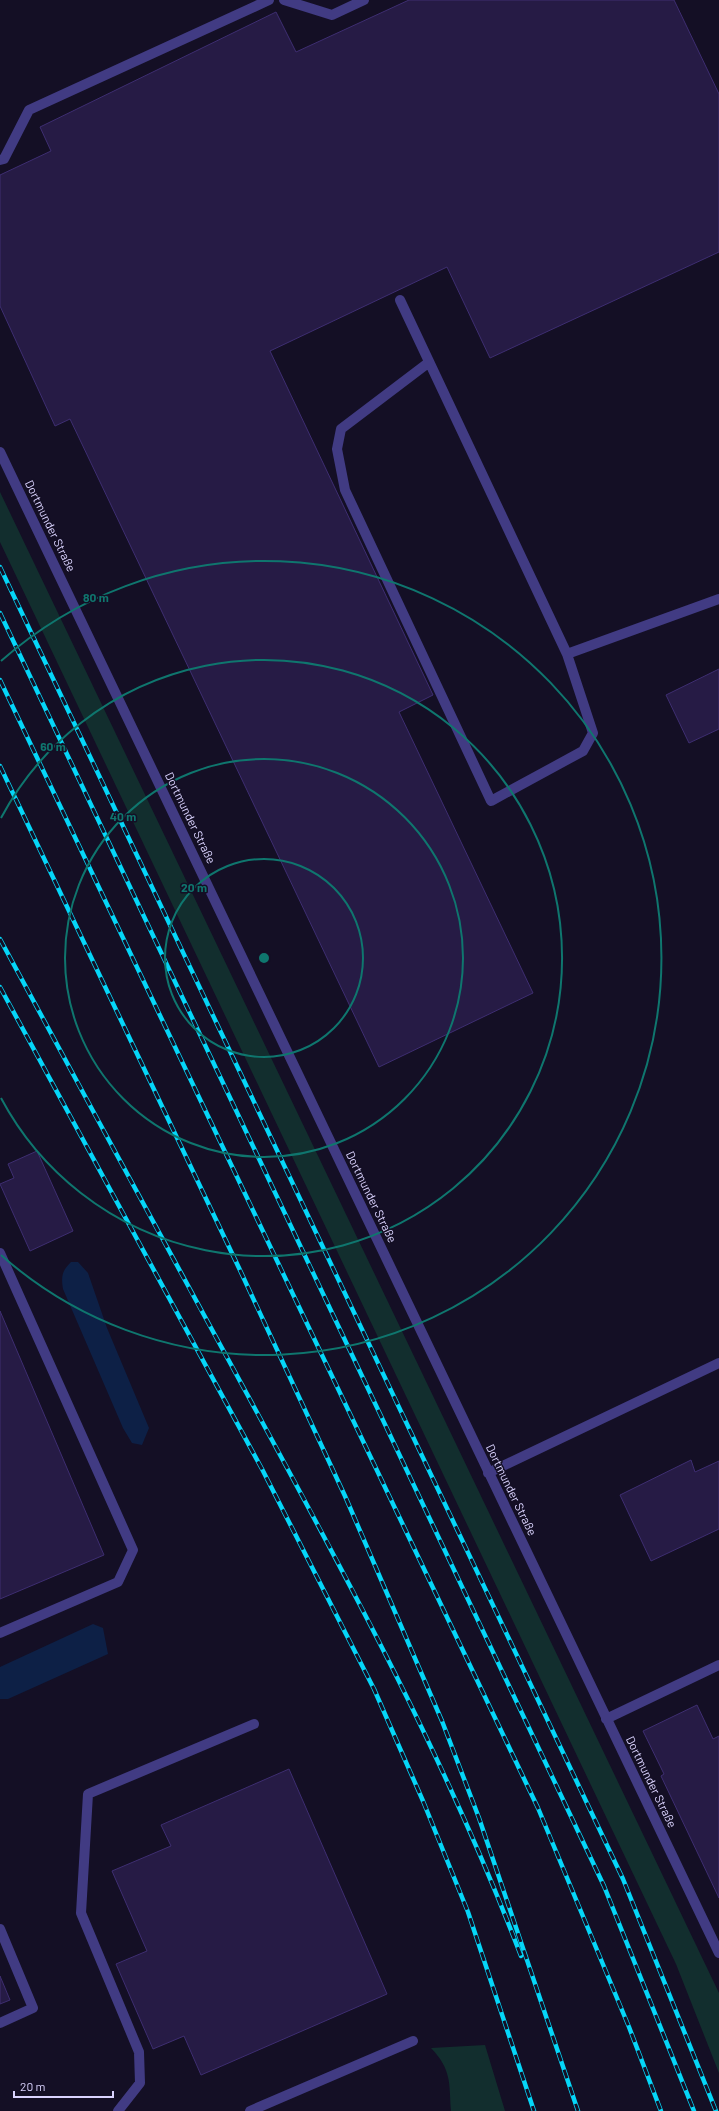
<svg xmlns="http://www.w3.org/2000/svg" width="719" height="2111" viewBox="0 0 719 2111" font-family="Barlow,sans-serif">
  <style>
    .green { fill: #122e2e }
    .water { fill: #0d2046 }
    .building { fill: #261b45; stroke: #3e2e71 }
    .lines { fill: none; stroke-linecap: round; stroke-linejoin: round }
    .minor { stroke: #413b83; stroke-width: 10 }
    .rail-casing { stroke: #05d6f8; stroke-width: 4.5 }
    .rail { stroke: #140f25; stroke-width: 3; stroke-dasharray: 9; stroke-linecap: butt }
    .ring { fill: none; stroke: #0f766e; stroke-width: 2 }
    .labels { text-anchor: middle; stroke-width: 3; stroke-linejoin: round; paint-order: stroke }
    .street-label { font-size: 12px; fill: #dad3fe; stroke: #140f25 }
    .centre { fill: #0f766e; stroke: #140f25; stroke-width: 2 }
    .ring-label { font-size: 12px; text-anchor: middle; font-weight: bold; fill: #0f766e; stroke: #140f25; stroke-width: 3; stroke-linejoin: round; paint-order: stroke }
  </style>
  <rect width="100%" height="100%" fill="#140f25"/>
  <path class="green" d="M0,492L719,1993V2073L676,1964L0,542Z
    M485,2045L505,2111H451C449,2083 452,2070 431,2048Z"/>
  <path class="water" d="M71,1262H78L88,1273L107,1328L149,1428L142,1445L132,1443L123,1428L63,1289C61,1276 62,1271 71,1262Z
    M93,1624L103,1628L108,1654L8,1699H0V1667Z"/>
  <path class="building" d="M409,0H674L719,94V252L490,358L447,267L270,351L433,695L399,712L533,993L379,1067L70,419L55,426L0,306V175L51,151L40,127L276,12L296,52Z
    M719,669V729L689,743L666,695Z
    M37,1151L73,1231L30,1251L0,1184L14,1178L8,1164Z
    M0,1311L104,1555L0,1599Z
    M691,1460L695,1472L719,1461V1529L651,1561L620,1495Z
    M697,1705L713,1739L719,1736V1898L661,1776L664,1774L643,1731Z
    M289,1769L387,1994L201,2075L184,2036L153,2049L116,1964L147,1951L112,1871L171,1846L161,1825Z
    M0,1976L10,2000L0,2004Z"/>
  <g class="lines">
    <path class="minor" d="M284,0L332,15L364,0
      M0,160L4,159L29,110L269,0
      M400,300L567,654
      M428,363L341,429L337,449L345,490L491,801L583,751L593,733L567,654L719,599
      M0,452L719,1953
      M0,1253L133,1550L118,1582L0,1633
      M488,1473L719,1363
      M606,1719L719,1665
      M0,1929L33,2008L0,2023
      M118,2111L140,2083L139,2052L81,1913L88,1794L254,1724
      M250,2111L413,2041"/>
    <g class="rail-casing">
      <path id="rail" d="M0,567L623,1879L716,2111
        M0,613L604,1886L694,2111
        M0,680L538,1808L629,2027L661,2111
        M0,766L239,1268L345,1496L442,1721L479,1818L578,2111
        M0,939C82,1091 164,1242 247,1394C346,1576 447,1761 521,1956
        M0,987L262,1469L374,1689L423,1801L468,1912L534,2111"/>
    </g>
    <use href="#rail" class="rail"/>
  </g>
  <g class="ring">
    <circle cx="264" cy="958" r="99"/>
    <circle cx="264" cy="958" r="199"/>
    <path d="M1 818A298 298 0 1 1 1 1098"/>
    <path d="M1 661A397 397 0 1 1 1 1255"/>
  </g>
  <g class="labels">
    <g class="street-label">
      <text transform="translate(50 526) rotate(64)" y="4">Dortmunder Straße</text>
      <text transform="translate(190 818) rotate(64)" y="4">Dortmunder Straße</text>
      <text transform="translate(371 1197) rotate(64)" y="4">Dortmunder Straße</text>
      <text transform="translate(511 1490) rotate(64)" y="4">Dortmunder Straße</text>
      <text transform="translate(651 1782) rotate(64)" y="4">Dortmunder Straße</text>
    </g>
  </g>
  <circle cx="264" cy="958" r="6" class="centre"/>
  <g class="ring-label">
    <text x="96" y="602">80 m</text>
    <text x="53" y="751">60 m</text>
    <text x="123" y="821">40 m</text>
    <text x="194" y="892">20 m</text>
  </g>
  <path d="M14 2091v6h99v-6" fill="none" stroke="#dad3fe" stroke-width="2"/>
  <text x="20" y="2091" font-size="12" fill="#dad3fe" stroke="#140f25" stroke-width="3" paint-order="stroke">20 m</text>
</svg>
